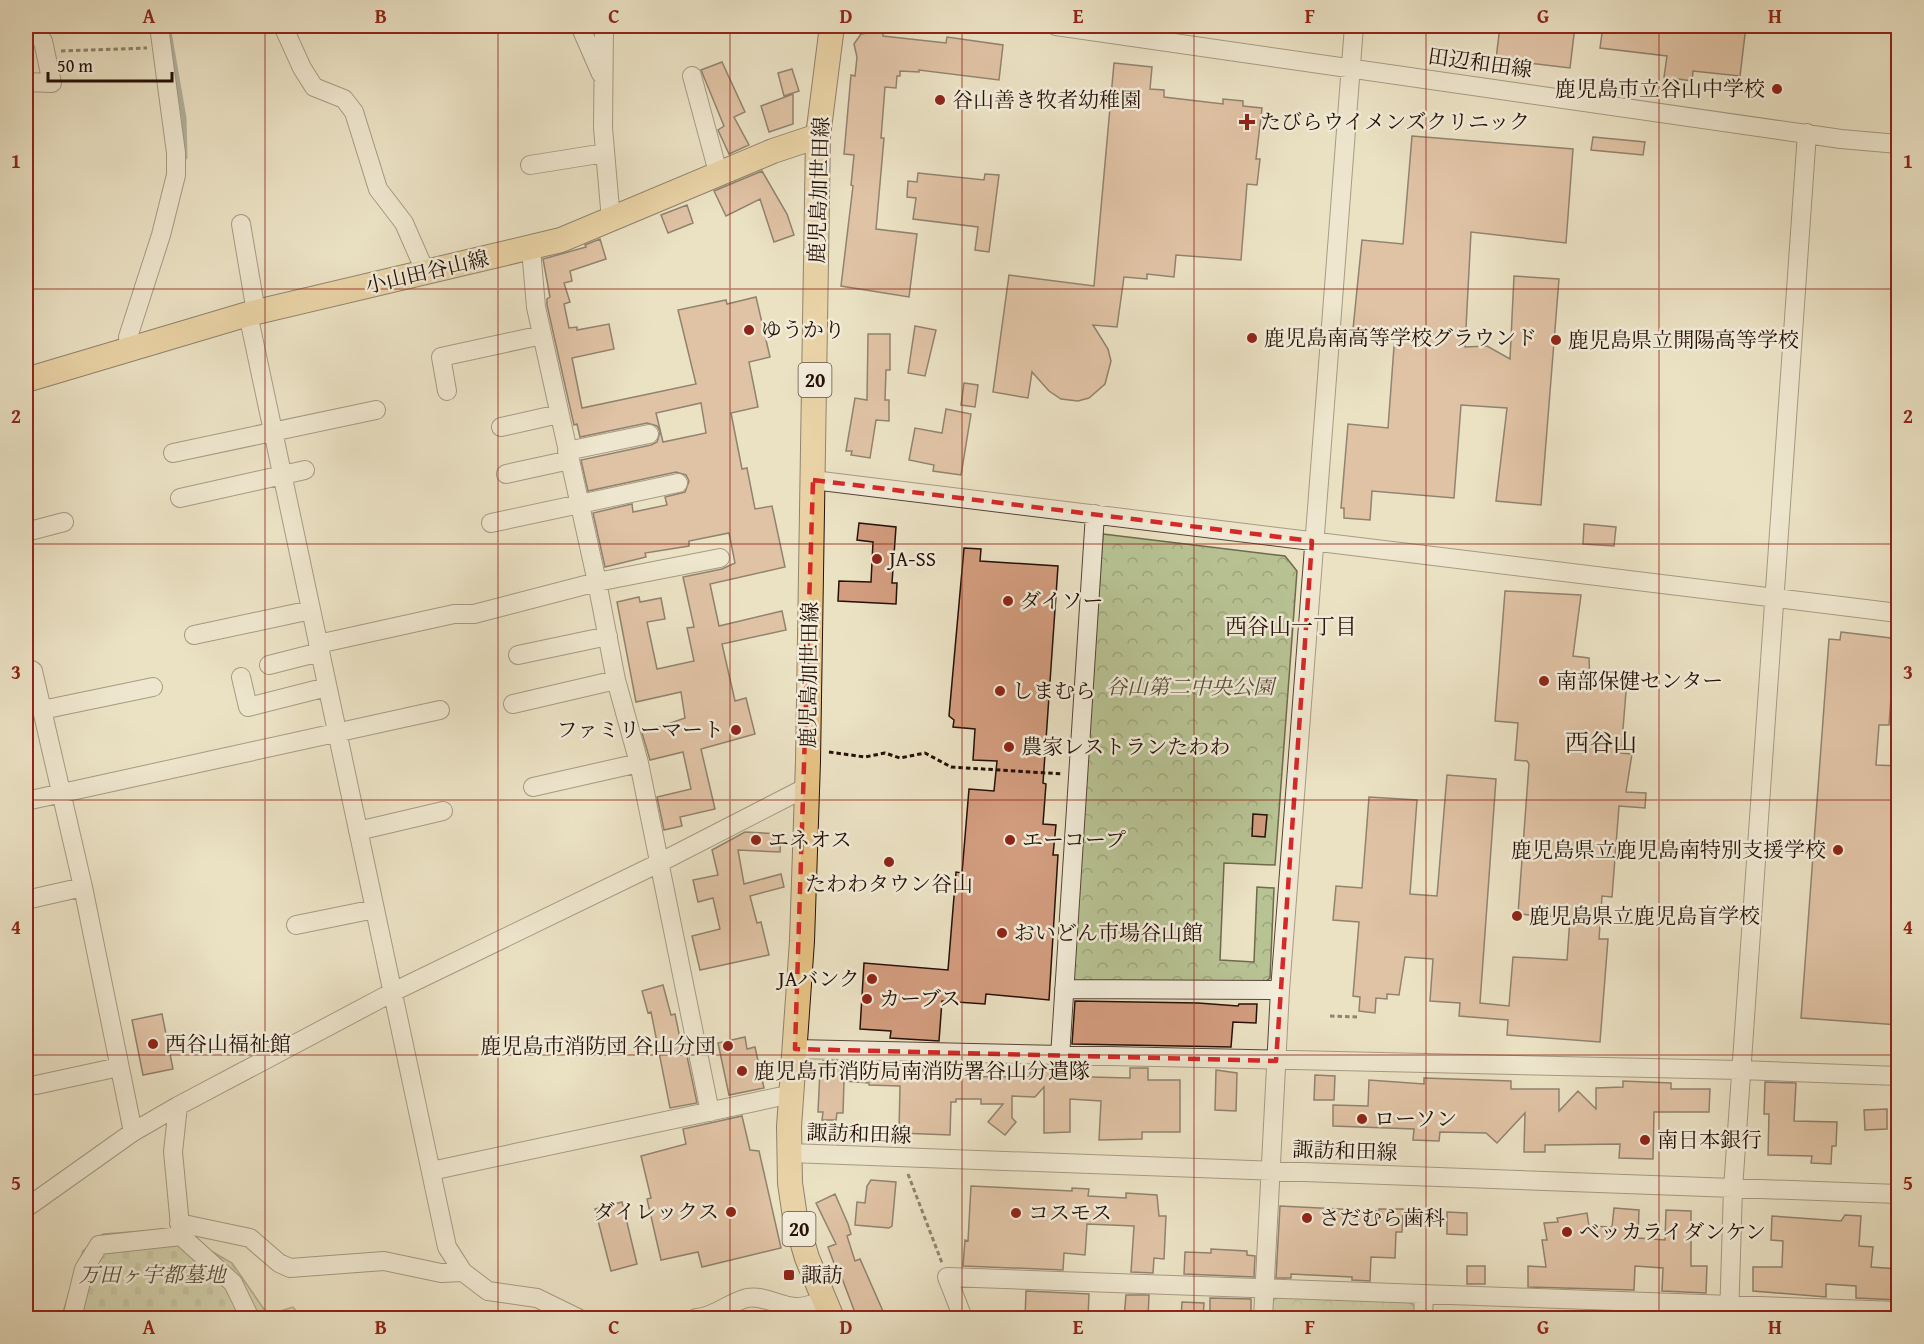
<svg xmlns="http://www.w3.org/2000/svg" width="1924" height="1344" viewBox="0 0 1924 1344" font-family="'Gentium Book Plus','Noto Serif JP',serif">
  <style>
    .cemetery { fill: url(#cemetery-stones); stroke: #6e6a4e; stroke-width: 1.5 }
    .park { fill: url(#park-crowns); stroke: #6e6a4e; stroke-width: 1.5 }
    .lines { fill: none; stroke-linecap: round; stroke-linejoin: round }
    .stream { stroke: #6a7871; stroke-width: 5 }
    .building { fill: #d39d7f; stroke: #241007; stroke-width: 1.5; fill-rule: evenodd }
    .minor-casing { stroke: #564436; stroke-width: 20 }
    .major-casing { stroke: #241007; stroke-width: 26 }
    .path { stroke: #241007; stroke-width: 3; stroke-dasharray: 4.5 3; stroke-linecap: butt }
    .minor { stroke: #f2ecd9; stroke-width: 18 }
    .major { stroke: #e6c182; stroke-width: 24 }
    .marked { fill: none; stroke: #d62828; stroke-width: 4.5; stroke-dasharray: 12 8; stroke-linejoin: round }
    .grid { fill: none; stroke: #8f2418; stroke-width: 1.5; stroke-opacity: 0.55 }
    .poi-dot { fill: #8f2418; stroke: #f2ecd9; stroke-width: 2 }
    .labels { text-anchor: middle; stroke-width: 5; stroke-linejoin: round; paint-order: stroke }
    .shield { fill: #f2ecd9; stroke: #625246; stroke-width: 1.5 }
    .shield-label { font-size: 20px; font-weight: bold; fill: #241007 }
    .street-label { font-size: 21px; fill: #241007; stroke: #f2ecd9 }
    .poi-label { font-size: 21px; fill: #241007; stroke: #f2ecd9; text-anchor: start }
    .park-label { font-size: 21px; font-style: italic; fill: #584f38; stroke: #f2ecd9 }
    .neighbourhood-label { font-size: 22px; fill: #241007; stroke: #f2ecd9 }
    .quarter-label { font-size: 24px; fill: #241007; stroke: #f2ecd9 }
    .neatline { fill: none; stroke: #8f2418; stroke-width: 2 }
    .grid-label { font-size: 20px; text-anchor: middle; font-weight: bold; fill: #8f2418 }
  </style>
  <defs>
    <pattern id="cemetery-stones" width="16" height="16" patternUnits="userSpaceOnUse" patternTransform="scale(1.5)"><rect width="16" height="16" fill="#b8c394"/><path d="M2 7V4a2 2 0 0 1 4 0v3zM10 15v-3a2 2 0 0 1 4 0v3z" fill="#9ea67e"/></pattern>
    <pattern id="park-crowns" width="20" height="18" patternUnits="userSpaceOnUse" patternTransform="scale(1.5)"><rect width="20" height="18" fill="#b8c394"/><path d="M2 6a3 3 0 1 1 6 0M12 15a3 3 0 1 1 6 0" fill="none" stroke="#9ea67e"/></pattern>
  </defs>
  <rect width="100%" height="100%" fill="#ebe2c4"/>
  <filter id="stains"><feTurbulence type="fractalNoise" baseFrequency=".00333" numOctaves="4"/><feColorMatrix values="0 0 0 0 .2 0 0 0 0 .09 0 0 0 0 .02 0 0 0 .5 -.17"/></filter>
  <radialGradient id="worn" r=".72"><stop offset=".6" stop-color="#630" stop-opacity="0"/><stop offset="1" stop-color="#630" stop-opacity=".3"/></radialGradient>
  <path class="cemetery" d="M173,1229L232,1263L268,1315L293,1307L302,1318H61L83,1251L103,1234Z"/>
  <path class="park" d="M1103,534L1285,556L1297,571L1275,865L1224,863L1220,960L1254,962L1257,887L1274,888L1270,978L1261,985L1076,982L1071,973Z
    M1278,1297L1408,1301L1415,1307V1318H1271L1272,1301Z"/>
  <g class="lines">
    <path class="stream" d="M168,26L184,118L185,157"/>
  </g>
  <path class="building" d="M1500,26H1575L1570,68L1496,59Z
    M1603,26H1746L1740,76L1693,71L1692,81L1664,77L1667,56L1600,48Z
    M883,31V36L946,43L947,37L1003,45L999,80L919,70V72L900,71V76H897L896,88L885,87L881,138H884L876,229L917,234L909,297L841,286L853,186L851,185L854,155L844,154L851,75L855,76L857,57L854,44L861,34Z
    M722,62L745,112L734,117L749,145L729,154L718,130L724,126L701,70Z
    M1114,63L1152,67L1150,89L1164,90V97L1223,104V99L1243,101V106L1262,108L1256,159H1260L1257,185L1247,184L1241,260L1176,255L1174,277L1147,274V279L1124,277L1117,327L1093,325L1108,349L1111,361L1105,384L1089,398L1078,401L1061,399L1049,391L1032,372L1028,398L993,392L1009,275L1094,286Z
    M792,69L799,91L784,96L778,73Z
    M793,94V124L769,132L761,106Z
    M1412,136L1573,149L1566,243L1471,232L1465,347L1487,346L1510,359L1514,276L1559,279L1541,505L1496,501L1507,408L1461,405L1454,498L1372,491L1370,520L1344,518V508H1341L1348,424L1388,428L1395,333L1353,329L1362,240L1403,244Z
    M1593,137L1645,142L1643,155L1591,150Z
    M762,171L787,214L794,235L774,242L760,199L726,216L714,191Z
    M918,173L984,180L985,174L999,175L989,252L975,250L978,227L913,219L916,198L907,197L908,181L917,182Z
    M687,205L693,223L668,233L661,215Z
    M600,239L606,259L570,271L572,281L564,283L570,302L564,304L569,328L577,327V330L609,324L614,349L572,358L582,408L696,384L678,310L726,300L727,304L756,297L770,357L749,362L758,407L731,413L742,469L747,468L755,509L772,506L785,567L710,584L719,626L782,611L786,630L722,644L735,701L746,698L755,734L701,749L715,809L680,817L682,826L664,830L657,797L691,789L683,752L650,760L642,733L685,718L681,692L636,702L617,602L639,597L640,602L661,598L665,619L647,622L657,669L694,661L687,628L694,627L683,577L722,569L735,563L729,533L689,541V546L645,553L646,557L605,567L593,513L632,504L633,512L667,505L665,497L685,492L689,481L686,475L676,472L588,491L581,460L651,445L657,442L660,432L657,426L647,423L580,437L577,424L574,425L547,305V299L550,297L543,259L586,247L585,245ZM701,403L706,433L663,442L656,413Z
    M915,326L936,330L925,376L908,373Z
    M868,334H890V370H886L885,400H889V421L876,420L870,458L851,455L852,451H846L855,398L867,400Z
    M964,383L978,385L975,407L961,405Z
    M946,409L971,414L961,475L933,471L934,465L909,460L915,428L942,433Z
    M859,523L896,527L892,583H897L896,604L838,601L839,581L871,582L873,542L857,540Z
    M1584,524L1616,527L1614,546L1583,544Z
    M964,548L981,549L980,561L1058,566L1043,783L1046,784L1043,824L1056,825L1053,855H1058L1049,1000L986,994L985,1004L942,1001L939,1041L890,1038L891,1031L860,1029L864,963L948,970L956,872L962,873L969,789L994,791L997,761L973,760L975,729L953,727L954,720L949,716Z
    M1505,591L1581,595L1573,656L1589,658L1590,681L1621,683L1620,691L1626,692L1621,753L1632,754L1626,792L1646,793L1645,808L1619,806L1612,897L1602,896L1599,939H1608L1600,1042L1507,1035L1508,1020L1459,1016L1460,1003L1430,1001L1433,959L1405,957L1399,995L1387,994V999L1376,998L1375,1013L1359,1011L1360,997L1353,996L1359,922L1333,920L1336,886L1362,888L1369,797L1417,800L1410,894L1437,896L1447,775L1496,779L1480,1003L1509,1006L1513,957L1567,960L1570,918L1518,914L1529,764L1527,761L1515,760L1518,723L1495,721Z
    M1841,632L1899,639V671L1893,670L1889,725H1879L1876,765L1899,766V1025L1801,1018L1829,639L1840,640Z
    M1253,814L1267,815L1265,837L1252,836Z
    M745,832L781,834L780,852L738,850L744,884L781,874L784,887L750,896L757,923L761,922L769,955L700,970L692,936L720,929L713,898L698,902L693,880L718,875L712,850Z
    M663,985L671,1015L675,1014L681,1043L684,1042L697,1103L670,1108L651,1012L648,1013L642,991Z
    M1075,1001L1198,1003L1238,1006L1239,1004H1257L1256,1023L1233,1022L1231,1047L1072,1044Z
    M162,1014L173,1069L143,1075L132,1020Z
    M745,1037L747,1049L755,1047L764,1088L729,1095L718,1043Z
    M823,1061H843V1066L870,1067V1065L923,1066V1076L1030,1077V1068L1051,1069V1076L1130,1078V1068H1148V1080H1180V1132H1142V1139L1099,1140L1101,1101L1070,1099V1132L1044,1133V1087L1035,1097L1012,1096V1118L1016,1122L1005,1135L988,1122L1003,1104H981V1099H956V1102H951L950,1135L899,1133L900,1086L869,1085V1083L844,1081L843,1113H837L836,1120H822L823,1112H818L820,1070L823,1069Z
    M1216,1070L1237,1073L1236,1111L1215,1110Z
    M1315,1075L1335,1076L1334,1100H1314Z
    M1424,1078L1511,1081V1089H1559V1111L1578,1091L1596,1109V1088L1623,1087V1081L1671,1083V1089H1710L1709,1112H1654L1653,1159L1619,1158L1620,1144L1545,1145V1152H1524L1525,1113L1497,1143L1486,1133L1440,1132L1439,1141L1413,1140L1414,1129L1333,1126V1105L1368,1106L1369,1080L1424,1084Z
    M1765,1082L1796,1083L1794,1121L1837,1122L1836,1146H1832L1831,1164L1811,1163L1812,1156L1768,1155L1769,1114H1764Z
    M1887,1109V1129L1865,1130L1864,1110Z
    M742,1116L750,1150L759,1151L781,1248L702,1267L698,1252L661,1260L647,1199L651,1198L641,1156L686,1144L683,1129Z
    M871,1180L896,1182L892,1226L889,1228L855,1225L857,1202L865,1203L867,1186Z
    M971,1186L1072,1191V1188L1089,1189L1088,1196L1126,1198V1193L1157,1195L1159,1216H1166L1164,1259L1154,1258L1153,1273L1131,1272L1134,1226L1087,1224L1085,1255L1064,1253L1063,1270L963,1266L965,1240L968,1241Z
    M835,1194L848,1224L851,1234L847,1236L855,1261L860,1259L886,1318H857L837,1265L835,1266L828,1247L836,1244L816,1203Z
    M622,1202L637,1264L611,1271L595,1209Z
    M1280,1206L1379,1211V1209H1403L1402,1232H1396L1395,1258L1371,1257L1370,1281L1352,1280V1277L1291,1274V1278H1276Z
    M1614,1208L1639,1210L1638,1238L1665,1240L1666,1210L1691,1211V1266H1707L1706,1293L1662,1291L1663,1268L1635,1266L1634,1290L1528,1287V1266L1546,1267L1542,1240H1547L1544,1223L1558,1222L1557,1218L1587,1213L1589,1226L1612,1227Z
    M1447,1212L1467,1213V1235L1447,1234Z
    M1845,1215L1861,1216L1859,1246L1873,1247L1871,1267L1899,1269V1300L1856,1298V1286L1826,1284V1297L1753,1291V1267H1782L1783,1241L1771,1240L1772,1216L1841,1221Z
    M1211,1249L1247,1251V1255L1255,1256L1254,1277L1184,1274L1185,1252L1211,1253Z
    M1467,1266H1485V1284H1467Z
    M1026,1291L1089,1294L1088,1318H1025Z
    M1126,1295H1149L1148,1318H1124Z
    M1210,1298L1251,1299V1316L1210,1311Z
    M1182,1302L1204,1303L1203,1318H1181Z"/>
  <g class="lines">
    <g class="minor-casing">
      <path id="minor" d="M283,26L302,68L314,87L344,99L354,112L378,189L404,223L425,271
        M580,26L601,74
        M604,26L603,128L611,220
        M1056,26L1841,139L1898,144
        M692,76L719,176
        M26,82L52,83L43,41L26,26
        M530,165L605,153
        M241,224L256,312
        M531,249L536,307L597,582L616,680L639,763L710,1112
        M248,314L447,1247L463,1272L488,1291L537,1298L578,1318
        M129,348L128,337L161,235L176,175V153L159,26
        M447,391L441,357L542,335
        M501,427L559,414
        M567,451L649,434
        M173,453L376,410
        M506,474L570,460
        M813,480L1898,613
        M180,498L305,470
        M491,523L678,483
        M26,532L64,522
        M194,635L311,610
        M318,644L454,614H474L597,582L720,558
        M518,655L608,636
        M269,665L320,652
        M26,667L33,671L83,887L133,1132
        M241,677L248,707L327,687
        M513,704L616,680
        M42,710L153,687
        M533,787L639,763
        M26,801L440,710
        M358,831L443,811
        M26,900L83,887
        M296,925L375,909
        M1064,989L1280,990
        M795,1049L1741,1070L1898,1076
        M1060,1057L1095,514
        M36,1085L119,1067
        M178,1106L173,1152L181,1236L233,1283L250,1318
        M790,1153L1898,1194
        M431,1171L792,1094
        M26,1208L133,1132L178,1106L393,992L657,864L807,787
        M179,1223L250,1238L279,1263L290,1268L384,1261L441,1273L463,1272
        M72,1318L84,1269L99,1245L181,1236
        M696,1318C713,1318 730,1302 747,1298C765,1295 780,1307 797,1307C806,1307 816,1303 824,1301
        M963,1318L947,1277L1898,1311
        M1263,1318L1280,990L1354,26
        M1423,1318L1424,1294
        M1729,1318L1733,1189L1807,133"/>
    </g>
    <g class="major-casing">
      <path id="major" d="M26,380L248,314L561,240L773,151L818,136
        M832,1318L807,1258L795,1217L790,1183L789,1127L802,941L808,761L818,136L832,26"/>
    </g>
    <path class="path" d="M61,51L147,48
      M829,752L865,757L885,753L900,758L925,753L951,767L1063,774
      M1330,1016L1360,1017
      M908,1174L942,1263"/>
    <use href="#minor" class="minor"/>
    <use href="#major" class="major"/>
  </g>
  <path d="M0 0H1924V1344H0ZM813,480L1312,541L1276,1061L795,1049Z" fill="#ebe2c4" fill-opacity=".55" fill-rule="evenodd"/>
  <path class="marked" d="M813,480L1312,541L1276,1061L795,1049Z"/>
  <path class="grid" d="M265,26V1318M498,26V1318M730,26V1318M962,26V1318M1194,26V1318M1426,26V1318M1659,26V1318M26,289H1898M26,544H1898M26,800H1898M26,1055H1898"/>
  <g class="poi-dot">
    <circle cx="1777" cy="89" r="6"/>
    <circle cx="940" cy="100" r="6"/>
    <path d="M1244 113h6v6h6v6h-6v6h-6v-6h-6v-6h6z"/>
    <circle cx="749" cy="330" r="6"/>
    <circle cx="1252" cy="338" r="6"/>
    <circle cx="1556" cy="340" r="6"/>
    <circle cx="877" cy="559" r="6"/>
    <circle cx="1008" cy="601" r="6"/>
    <circle cx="1544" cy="681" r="6"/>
    <circle cx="1000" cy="691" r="6"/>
    <circle cx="736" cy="730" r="6"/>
    <circle cx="1009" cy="747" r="6"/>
    <circle cx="756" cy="840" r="6"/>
    <circle cx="1010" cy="840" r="6"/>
    <circle cx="1838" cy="850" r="6"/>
    <circle cx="889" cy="862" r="6"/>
    <circle cx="1517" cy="916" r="6"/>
    <circle cx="1002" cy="933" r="6"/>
    <circle cx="872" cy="979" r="6"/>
    <circle cx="867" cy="999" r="6"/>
    <circle cx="153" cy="1044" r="6"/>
    <circle cx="728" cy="1046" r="6"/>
    <circle cx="742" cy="1071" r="6"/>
    <circle cx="1362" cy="1119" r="6"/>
    <circle cx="1645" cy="1140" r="6"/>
    <circle cx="731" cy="1212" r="6"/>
    <circle cx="1016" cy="1213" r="6"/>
    <circle cx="1307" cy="1218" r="6"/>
    <circle cx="1567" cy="1232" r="6"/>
    <rect x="783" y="1269" width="12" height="12" rx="3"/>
  </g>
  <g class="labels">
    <g class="shield">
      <rect x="798.5" y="363" width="33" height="34" rx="4.5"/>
      <rect x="782.5" y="1212" width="33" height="34" rx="4.5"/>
    </g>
    <g class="shield-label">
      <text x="815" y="387">20</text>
      <text x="799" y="1236">20</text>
    </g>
    <g class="street-label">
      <text transform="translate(1480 63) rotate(8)" y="7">田辺和田線</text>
      <text transform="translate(819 190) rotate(-88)" y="7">鹿児島加世田線</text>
      <text transform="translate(427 272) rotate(-13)" y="7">小山田谷山線</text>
      <text transform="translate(809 675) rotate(-89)" y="7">鹿児島加世田線</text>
      <text transform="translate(859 1134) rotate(2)" y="7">諏訪和田線</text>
      <text transform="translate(1345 1151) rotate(2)" y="7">諏訪和田線</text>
    </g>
    <g class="poi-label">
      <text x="1765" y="96" text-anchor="end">鹿児島市立谷山中学校</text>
      <text x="952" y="107">谷山善き牧者幼稚園</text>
      <text x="1260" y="129">たびらウイメンズクリニック</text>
      <text x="761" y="337">ゆうかり</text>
      <text x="1264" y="345">鹿児島南高等学校グラウンド</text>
      <text x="1568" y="347">鹿児島県立開陽高等学校</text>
      <text x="889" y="566">JA-SS</text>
      <text x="1020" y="608">ダイソー</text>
      <text x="1556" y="688">南部保健センター</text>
      <text x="1012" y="698">しまむら</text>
      <text x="724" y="737" text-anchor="end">ファミリーマート</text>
      <text x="1021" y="754">農家レストランたわわ</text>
      <text x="768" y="847">エネオス</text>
      <text x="1022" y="847">エーコープ</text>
      <text x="1826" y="857" text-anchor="end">鹿児島県立鹿児島南特別支援学校</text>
      <text x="889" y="891" text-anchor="middle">たわわタウン谷山</text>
      <text x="1529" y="923">鹿児島県立鹿児島盲学校</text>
      <text x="1014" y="940">おいどん市場谷山館</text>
      <text x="860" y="986" text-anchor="end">JAバンク</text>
      <text x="879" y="1006">カーブス</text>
      <text x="165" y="1051">西谷山福祉館</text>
      <text x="716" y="1053" text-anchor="end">鹿児島市消防団 谷山分団</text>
      <text x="754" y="1078">鹿児島市消防局南消防署谷山分遣隊</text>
      <text x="1374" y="1126">ローソン</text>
      <text x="1657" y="1147">南日本銀行</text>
      <text x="719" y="1219" text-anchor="end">ダイレックス</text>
      <text x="1028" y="1220">コスモス</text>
      <text x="1319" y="1225">さだむら歯科</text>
      <text x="1579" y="1239">ベッカライダンケン</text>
      <text x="801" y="1282">諏訪</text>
    </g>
    <g class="park-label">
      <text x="1190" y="694">谷山第二中央公園</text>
      <text x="152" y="1282">万田ヶ宇都墓地</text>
    </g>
    <g class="neighbourhood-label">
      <text x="1291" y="634">西谷山一丁目</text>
    </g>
    <g class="quarter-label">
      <text x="1601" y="751">西谷山</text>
    </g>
  </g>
  <rect width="1924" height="1344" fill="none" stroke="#ebe2c4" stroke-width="66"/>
  <path d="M48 72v9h124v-9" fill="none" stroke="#241007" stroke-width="3"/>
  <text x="57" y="72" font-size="18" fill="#241007" stroke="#f2ecd9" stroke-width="4.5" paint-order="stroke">50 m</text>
  <rect x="33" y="33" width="1858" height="1278" class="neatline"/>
  <g class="grid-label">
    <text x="149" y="23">A</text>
    <text x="381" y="23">B</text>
    <text x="614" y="23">C</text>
    <text x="846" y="23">D</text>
    <text x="1078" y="23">E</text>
    <text x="1310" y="23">F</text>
    <text x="1543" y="23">G</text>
    <text x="1775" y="23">H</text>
    <text x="16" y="168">1</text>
    <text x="1908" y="168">1</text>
    <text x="16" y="423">2</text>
    <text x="1908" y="423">2</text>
    <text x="16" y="679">3</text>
    <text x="1908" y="679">3</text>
    <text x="16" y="934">4</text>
    <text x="1908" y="934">4</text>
    <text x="16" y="1190">5</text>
    <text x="1908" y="1190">5</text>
    <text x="149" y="1334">A</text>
    <text x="381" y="1334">B</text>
    <text x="614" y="1334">C</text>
    <text x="846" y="1334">D</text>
    <text x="1078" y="1334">E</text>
    <text x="1310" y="1334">F</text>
    <text x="1543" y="1334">G</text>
    <text x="1775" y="1334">H</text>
  </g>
  <rect width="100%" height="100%" filter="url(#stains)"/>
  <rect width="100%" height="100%" fill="url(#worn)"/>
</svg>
